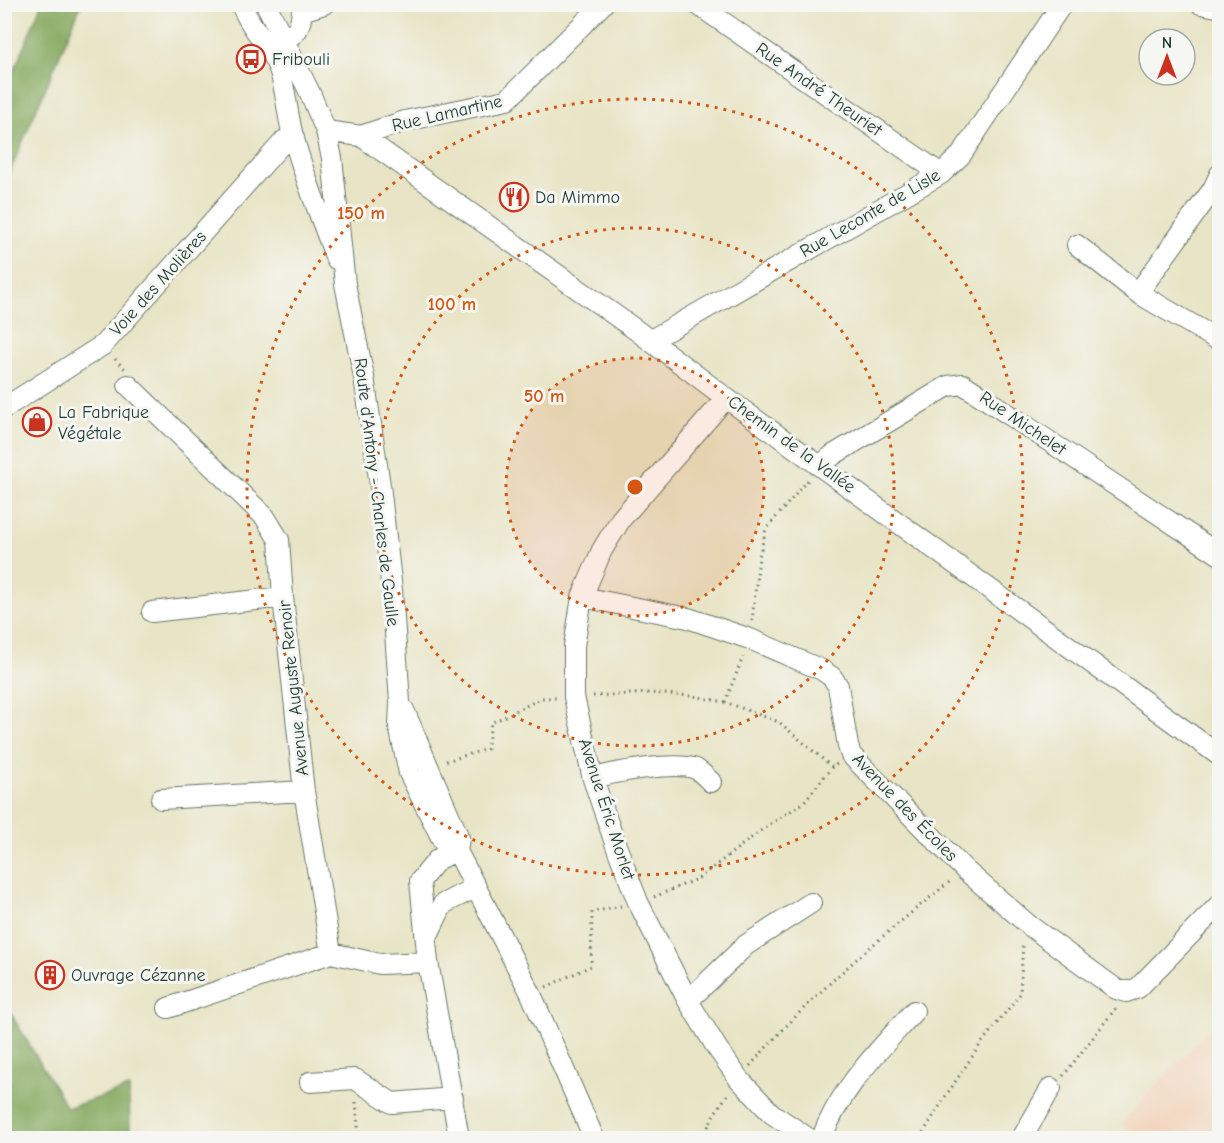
<svg xmlns="http://www.w3.org/2000/svg" width="1224" height="1143" viewBox="0 0 1224 1143" font-family="'Comic Neue',sans-serif">
  <style>
    .built { fill: #f2d5bd }
    .forest { fill: #85a95e; stroke: #527349; stroke-width: 1.5 }
    .lines { fill: none; stroke-linecap: round; stroke-linejoin: round }
    .minor-casing { stroke: #657767; stroke-width: 22 }
    .path { stroke: #657767; stroke-width: 3; stroke-dasharray: 1.5 4.5; stroke-linecap: butt }
    .minor { stroke: #fff; stroke-width: 20 }
    .ring { fill: none; stroke: #d45610; stroke-width: 3; stroke-dasharray: 3 6 }
    .labels { text-anchor: middle; stroke-width: 6; stroke-linejoin: round; paint-order: stroke }
    .poi-label { font-size: 18px; fill: #1f3d34; stroke: #f6f6f2; text-anchor: start }
    .street-label { font-size: 18px; fill: #1f3d34; stroke: #f6f6f2 }
    .centre { fill: #d45610; stroke: #f6f6f2; stroke-width: 3 }
    .ring-label { font-size: 18px; text-anchor: middle; font-weight: bold; fill: #d45610; stroke: #f6f6f2; stroke-width: 6; stroke-linejoin: round; paint-order: stroke }
  </style>
  <rect width="100%" height="100%" fill="#f6f6f2"/>
  <filter id="ink" filterUnits="userSpaceOnUse"><feTurbulence type="fractalNoise" baseFrequency=".0167" numOctaves="2"/><feDisplacementMap in="SourceGraphic" scale="12" xChannelSelector="R" yChannelSelector="G"/><feConvolveMatrix kernelMatrix="1 2 1 2 8 2 1 2 1" color-interpolation-filters="sRGB"/></filter>
  <filter id="wash" filterUnits="userSpaceOnUse"><feTurbulence type="fractalNoise" baseFrequency=".008" numOctaves="4" result="noise"/><feDisplacementMap in="SourceGraphic" scale="24" xChannelSelector="R" yChannelSelector="G"/><feGaussianBlur stdDeviation="1.35" result="paint"/><feColorMatrix in="noise" values="0 0 0 0 0 0 0 0 0 0 0 0 0 0 0 0 0 1.4 0 .05"/><feComposite in="paint" operator="in"/></filter>
  <g filter="url(#wash)">
    <rect width="100%" height="100%" fill="#e8e4c5"/>
    <path class="built" d="M1219,1019V1138H1130L1122,1122Z"/>
    <path class="forest" d="M41,5H81L5,183V93Z
      M5,1004L67,1108L129,1088L130,1138H5Z"/>
  </g>
  <g filter="url(#ink)">
    <g class="lines">
      <g class="minor-casing">
        <path id="minor" d="M241,4C250,29 272,47 280,72C286,91 287,112 292,132C303,175 321,217 336,259
          M266,4L310,93L326,131L332,158L345,284L364,377L380,485L392,590L400,702L399,726L409,773L446,847L457,851
          M697,4L941,174
          M1201,4L1217,7L1219,4
          M302,11L324,4
          M274,42C300,36 300,28 303,4
          M326,131L361,136L405,121L507,100L603,4
          M361,136L636,330L726,398L1220,756
          M1220,174L1213,189L1138,293L1220,341
          M1077,245L1138,293
          M651,340L941,174L961,155L1062,4
          M128,385L265,517L279,540L283,597L304,791L331,953L380,964L428,962
          M726,398L621,519L602,550L582,597L574,646V697L593,779L615,843L638,902L687,999L717,1048L739,1079L771,1113L808,1138
          M4,408L103,345L285,140L294,138
          M821,465L833,455L948,386L963,384L1220,555
          M582,597L688,618L750,639L822,670L832,677L838,686L848,746L851,755L965,870L1030,926L1116,989L1126,992L1138,988L1220,904
          M152,612L283,597
          M404,710L459,838L457,851L531,994L594,1138
          M593,779C612,772 678,761 696,769C701,772 707,778 711,782
          M161,799L304,791
          M457,851L438,859L420,881L428,962L459,1138
          M426,939L443,904L476,887
          M687,999L695,994L746,945L811,903
          M168,1008L331,953
          M310,1082L355,1079L392,1103L453,1098
          M822,1138C840,1088 879,1051 914,1011
          M1022,1138L1051,1088"/>
      </g>
      <path class="path" d="M115,359L125,369
        M752,621L759,557L766,529L808,480
        M593,696L649,693L693,696L725,702L779,722L832,767L837,764
        M725,702L743,657
        M446,761L487,749L491,723L542,698H556
        M654,897L699,878L763,829L803,803L832,767
        M546,987L591,966L592,912L621,906
        M750,1066C810,996 880,937 952,880
        M1063,1076L1116,1008
        M356,1102L359,1138
        M703,1138L714,1114L729,1093
        M920,1138L947,1094L980,1045L1020,994L1023,944"/>
      <use href="#minor" class="minor"/>
    </g>
  </g>
  <circle cx="635" cy="487" r="129" fill="#d45610" fill-opacity=".12"/>
  <g class="ring">
    <circle cx="635" cy="487" r="129"/>
    <circle cx="635" cy="487" r="259"/>
    <circle cx="635" cy="487" r="388"/>
  </g>
  <defs>
    <g id="bus-ring" transform="scale(1.5)"><circle r="9.5" fill="#f6f6f2" stroke="#c8321e" stroke-width="1.5"/><path d="M-5-6H5V4H4V6H2V4H-2V6H-4V4H-5ZM-3.5-4V0h7V-4ZM-3.5 1.2v1.5H-2V1.2ZM2 1.2v1.5H3.5V1.2Z" fill="#c8321e"/></g>
    <g id="restaurant-ring" transform="scale(1.5)"><circle r="9.5" fill="#f6f6f2" stroke="#c8321e" stroke-width="1.5"/><path d="M-5-6h1v4h1v-4h1v4h1v-4h1v5L-1.5 .5V6h-2V.5L-5-1ZM5-6V6H3V1.5H1.5Q1.5-4 5-6Z" fill="#c8321e"/></g>
    <g id="shop-ring" transform="scale(1.5)"><circle r="9.5" fill="#f6f6f2" stroke="#c8321e" stroke-width="1.5"/><path d="M-5-2.5h2.3a2.7 3.5 0 0 1 5.4 0H5L5.5 6h-11ZM-1.5-2.5h3a1.5 2.3 0 0 0-3 0Z" fill="#c8321e"/></g>
    <g id="building-ring" transform="scale(1.5)"><circle r="9.5" fill="#f6f6f2" stroke="#c8321e" stroke-width="1.5"/><path d="M-4-6H4V6H1V3H-1V6H-4ZM-2.5-4.3h1.7v1.8h-1.7ZM.8-4.3h1.7v1.8H.8ZM-2.5-1h1.7V.8h-1.7ZM.8-1h1.7V.8H.8Z" fill="#c8321e"/></g>
  </defs>
  <g fill-rule="evenodd">
    <use href="#bus-ring" x="251" y="59"/>
    <use href="#restaurant-ring" x="514" y="197"/>
    <use href="#shop-ring" x="37" y="422"/>
    <use href="#building-ring" x="50" y="975"/>
  </g>
  <g class="labels">
    <g class="poi-label">
      <text x="272" y="65">Fribouli</text>
      <text x="535" y="203">Da Mimmo</text>
      <text x="58" y="418">La Fabrique<tspan x="58" dy="21">Végétale</tspan></text>
      <text x="71" y="981">Ouvrage Cézanne</text>
    </g>
    <g class="street-label">
      <text transform="translate(819 89) rotate(35)" y="6">Rue André Theuriet</text>
      <text transform="translate(447 113) rotate(-13)" y="6">Rue Lamartine</text>
      <text transform="translate(870 213) rotate(-30)" y="6">Rue Leconte de Lisle</text>
      <text transform="translate(158 283) rotate(-48)" y="6">Voie des Molières</text>
      <text transform="translate(1023 423) rotate(34)" y="6">Rue Michelet</text>
      <text transform="translate(792 444) rotate(36)" y="6">Chemin de la Vallée</text>
      <text transform="translate(377 492) rotate(83)" y="6">Route d'Antony - Charles de Gaulle</text>
      <text transform="translate(293 688) rotate(-96)" y="6">Avenue Auguste Renoir</text>
      <text transform="translate(905 807) rotate(46)" y="6">Avenue des Écoles</text>
      <text transform="translate(607 809) rotate(72)" y="6">Avenue Éric Morlet</text>
    </g>
  </g>
  <circle cx="635" cy="487" r="9" class="centre"/>
  <g class="ring-label">
    <text x="361" y="219">150 m</text>
    <text x="452" y="310">100 m</text>
    <text x="544" y="402">50 m</text>
  </g>
  <rect width="1224" height="1143" fill="none" stroke="#f6f6f2" stroke-width="24"/>
  <g transform="translate(1167 57)"><circle r="28" fill="#f6f6f2" stroke="#a0aca6" stroke-width="1.5"/>
  <path d="M0-4.5L10 22L0 15L-10 22Z" fill="#c8321e"/>
  <text y="-9" font-size="16" font-weight="bold" text-anchor="middle" fill="#1f3d34">N</text>
  </g>
</svg>
